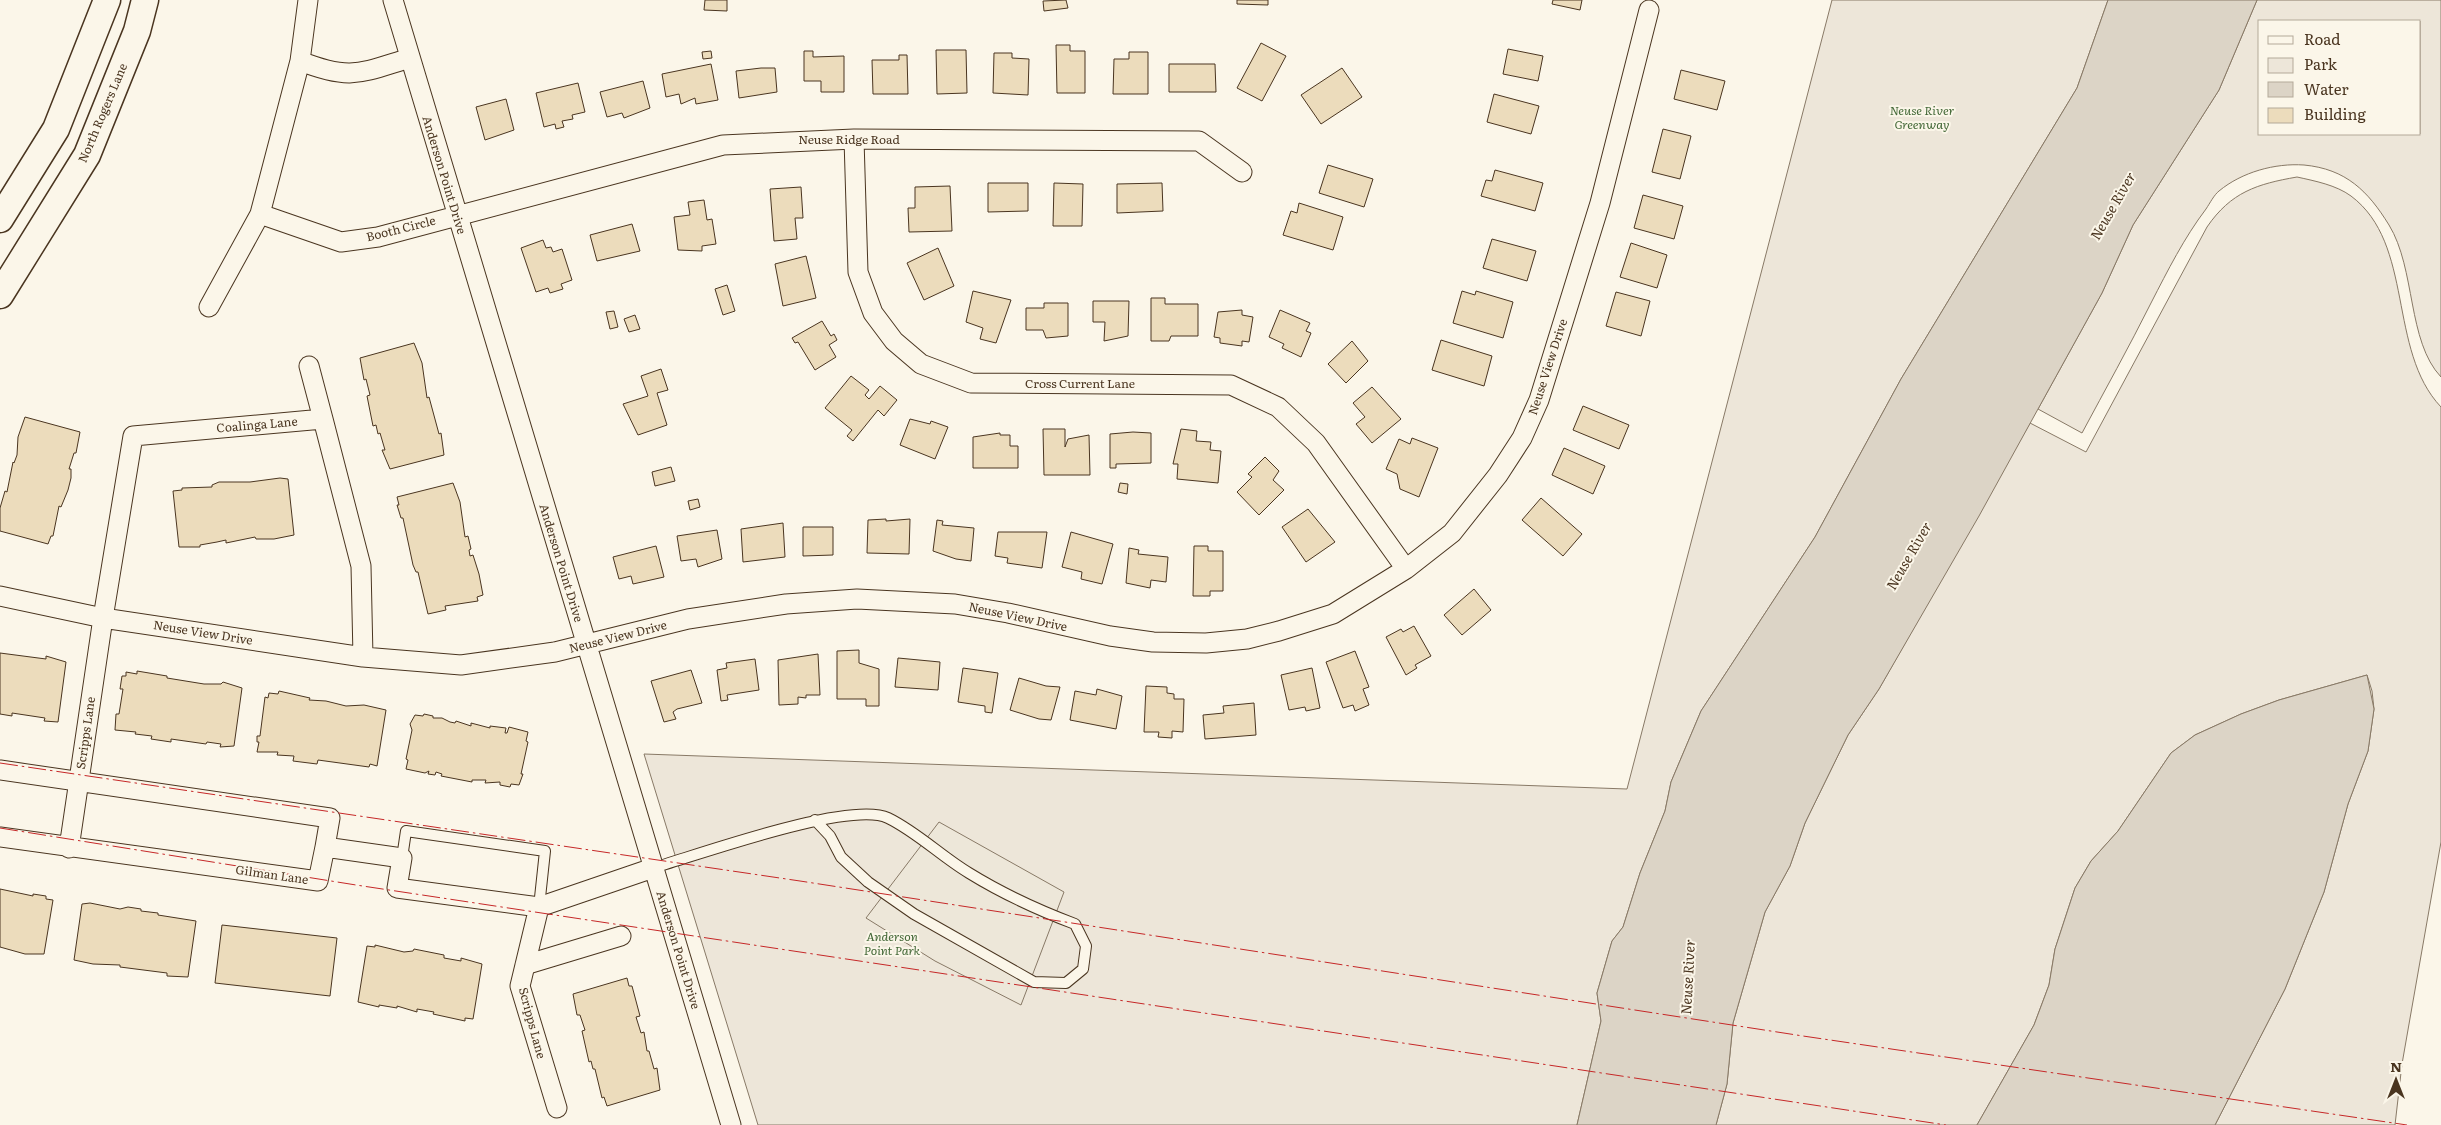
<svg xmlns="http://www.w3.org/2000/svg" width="2441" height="1125" viewBox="0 0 2441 1125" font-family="Literata,serif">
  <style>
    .green { fill: #ede6d9; stroke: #887966; fill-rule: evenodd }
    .parking { fill: #ede7d9; stroke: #887966 }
    .water { fill: #dcd4c6; stroke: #887966 }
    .building { fill: #ecdcbc; stroke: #4a3520 }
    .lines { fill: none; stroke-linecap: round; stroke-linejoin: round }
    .lane-casing { stroke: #4a3520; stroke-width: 12 }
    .street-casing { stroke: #4a3520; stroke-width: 21 }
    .secondary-casing { stroke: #4a3520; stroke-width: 29 }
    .lane { stroke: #fbf6e9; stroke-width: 10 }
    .street { stroke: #fbf6e9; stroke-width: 19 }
    .secondary { stroke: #fbf6e9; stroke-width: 26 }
    .power { stroke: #c62828; stroke-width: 1; stroke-dasharray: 18 4 2.5 4; stroke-linecap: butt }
    .labels { text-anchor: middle; stroke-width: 4; stroke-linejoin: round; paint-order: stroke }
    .park-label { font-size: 12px; font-style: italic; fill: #436837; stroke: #fbf6e9 }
    .street-label { font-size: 12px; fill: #4a3520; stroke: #fbf6e9 }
    .water-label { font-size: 14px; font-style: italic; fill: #4a3520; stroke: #fbf6e9 }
  </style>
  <rect width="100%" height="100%" fill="#fbf6e9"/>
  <path class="green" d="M1832,0H2108L2077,88L1901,379L1815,537L1701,711L1671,782L1665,811L1640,873L1623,927L1612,941L1597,993L1601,1021L1577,1125H758L644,754L1627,789Z
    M2257,0H2441V377C2407,341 2416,269 2389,225C2368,191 2346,169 2304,165C2275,163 2242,172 2219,191C2214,195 2210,203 2206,209C2184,238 2168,270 2151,303C2129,347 2105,390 2082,433L2038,409L2102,293L2133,225L2219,90ZM2260,21H2420V134H2260Z
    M2297,177C2315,181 2336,185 2351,196C2415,244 2387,350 2441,407V842L2402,1064L2395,1125H2215L2285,989L2324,892L2348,804L2368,751L2374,709L2372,691L2367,675L2279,700L2241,714L2195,735L2171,753L2118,831L2091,861L2075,888L2055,949L2049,985L2034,1025L1977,1125H1716L1727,1084L1733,1023L1765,912L1790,866L1805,823L1848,735L1879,689L2030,423L2086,452L2207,227C2231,192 2257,184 2297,177Z"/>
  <path class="parking" d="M939,822L1064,892L1021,1005L935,961L866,918Z"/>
  <path class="water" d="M2108,0H2257L2219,90L2133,225L2102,293L1979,516L1879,689L1848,735L1805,823L1790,866L1765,912L1733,1023L1727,1084L1716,1125H1577L1601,1021L1597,993L1612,941L1623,927L1640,873L1665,811L1671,782L1701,711L1815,537L1901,379L2077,88Z
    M2367,675L2374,709L2368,751L2348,804L2324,892L2285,989L2215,1125H1977L2034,1025L2049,985L2055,949L2075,888L2091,861L2118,831L2171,753L2195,735L2241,714L2279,700Z"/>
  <path class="building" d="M705,0H727V11L704,10Z
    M1066,0L1068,8L1044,11L1043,1Z
    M1237,0H1268V5L1237,4Z
    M1553,0H1582L1580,10L1552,4Z
    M1261,43L1286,56L1262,101L1237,88Z
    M1056,45H1070V51H1085V93H1057Z
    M1508,49L1543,56L1538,81L1503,74Z
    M936,50H966L967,93L937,94Z
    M711,51L712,58L703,59L702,52Z
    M804,51H813V57L844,56V92H821V81H804Z
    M1129,52H1148V94H1113L1114,59H1129Z
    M994,53H1012V58L1029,59L1028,95L993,93Z
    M899,55H907L908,94H873L872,60H899Z
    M711,64L718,100L696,104L695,98L681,104L679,94L666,97L662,74Z
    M1169,64H1215L1216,92H1169Z
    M761,68H775L777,92L739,98L736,71Z
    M1342,68L1362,97L1321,124L1301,95Z
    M1681,70L1725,81L1717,110L1674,99Z
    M643,81L650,108L624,118L622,113L607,117L600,92Z
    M578,83L585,112L572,115L573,119L562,121L564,127L556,129L555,124L544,127L536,93Z
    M1494,94L1539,106L1531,134L1487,122Z
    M506,99L514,130L485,140L476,107Z
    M1663,129L1691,136L1680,179L1652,172Z
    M1328,165L1373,179L1364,207L1319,193Z
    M1495,170L1543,183L1535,211L1481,196L1486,180L1492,181Z
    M988,183H1028V211L988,212Z
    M1054,183L1083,184L1082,226H1053Z
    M1162,183L1163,211L1117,213V184Z
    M950,186L952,231L909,232L908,208H915V187Z
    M801,187L803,218H795L797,239L774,241L770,189Z
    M1643,195L1683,206L1674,239L1634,228Z
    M704,200L707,220L712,219L716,244L702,246V251L678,250L674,217L690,215L688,202Z
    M1299,203L1343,217L1333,250L1283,235L1291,211L1297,213Z
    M632,224L640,251L597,261L590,235Z
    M1492,239L1536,251L1527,281L1483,268Z
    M543,240L546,248L551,247L553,252L562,249L572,280L561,284L563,289L550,293L548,288L536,292L521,248Z
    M1631,243L1667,255L1657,288L1620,277Z
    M938,248L954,286L924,300L907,263Z
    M806,256L816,298L783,306L775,264Z
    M727,285L735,311L723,315L715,289Z
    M973,291L1011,300L996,343L980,339L983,328L966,322Z
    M1462,291L1475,295L1476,291L1513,302L1503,338L1453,323Z
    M1616,292L1650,301L1641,336L1606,326Z
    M1151,298H1165V304H1198V336H1171L1169,341H1151Z
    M1093,301H1129L1128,336L1104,341L1105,322H1093Z
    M1044,303H1068V336L1046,338L1043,330H1026V308H1044Z
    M1242,310V315L1253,317L1249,342L1242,341V346L1220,343V338L1214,337L1218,312Z
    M1280,310L1310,323L1306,331L1311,333L1301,357L1282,348L1284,344L1269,337Z
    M614,311L618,327L610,329L606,312Z
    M635,315L640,329L629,332L624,319Z
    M822,321L831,336L834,334L837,340L829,345L836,357L815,370L798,342L795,343L792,338Z
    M1441,340L1492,356L1484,386L1432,370Z
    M1352,341L1368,361L1346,383L1328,364Z
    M414,343L422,363L427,398L429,397L439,434L441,433L444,455L390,469L382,450H385L380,433L378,434L376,425L373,426L367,396L370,395L366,379L364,380L360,358Z
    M661,369L668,390L657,393L667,425L638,435L623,404L648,396L641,376Z
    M851,376L869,390L865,395L869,399L880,386L897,400L884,416L878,410L853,441L847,436L852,430L825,408Z
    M1372,387L1401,419L1372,443L1356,424L1365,417L1353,403Z
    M1583,406L1629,425L1619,449L1573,430Z
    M25,417L80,432L76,453H74L69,469H71V478L68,490L61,507L59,506L53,536H51L48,544L0,531V508L5,491L7,492L13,462L14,463L17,455L18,437Z
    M910,419L930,424L931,421L948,427L935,459L900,445Z
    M1043,429H1065V447L1068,439L1089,435L1090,475H1044Z
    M1181,429L1197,431L1196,441L1211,442L1210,450L1221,451L1218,483L1177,479L1178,464H1173Z
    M1133,432L1151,433V463L1116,464V468H1110V434Z
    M1000,433V435H1010V446H1018V468H973V437Z
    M1412,438L1438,448L1419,497L1400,489L1397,474L1386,469L1399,439L1410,444Z
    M1564,448L1605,466L1593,494L1552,475Z
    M1265,457L1279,471L1273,480L1284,490L1259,515L1237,492L1252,477L1248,474Z
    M671,467L675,481L655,486L652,472Z
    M280,478L288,479L294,535L274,539H256L255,537L226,543V540L217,542L200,545V547H179L173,491L182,490V488L212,487V485L219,482H250Z
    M453,483L460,502L465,537L468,536L471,549L469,550L470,556L473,555L479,574L483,595L477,597L478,601L445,606L446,610L428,614L418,572H416L413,565L403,518H401L397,505H399L397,497Z
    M1120,483L1128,484L1127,494L1118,492Z
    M1541,498L1582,534L1563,556L1522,520Z
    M698,499L700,507L690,510L688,501Z
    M1308,509L1335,542L1306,562L1282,527Z
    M886,519V521L910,519L909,554L867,553L868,520Z
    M937,520L943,521L942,525L974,528L971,561L956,559L933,551Z
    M783,523L785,557L743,562L741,529Z
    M803,527H833V555L803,556Z
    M717,530L722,559L698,567L696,559L681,561L677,536Z
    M998,532H1047L1042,568L1007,563L1008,558L995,556Z
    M1071,532L1113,544L1102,584L1081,579L1082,572L1062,567Z
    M656,546L664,577L633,584L631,576L619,579L613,557Z
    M1194,546H1208V551H1223V591H1210V596H1193Z
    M1129,548L1139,550L1138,554L1168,557L1166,582L1151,580L1150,588L1126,583Z
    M1474,589L1491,610L1462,635L1444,615Z
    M1414,626L1431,656L1415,665L1417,668L1406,675L1386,637L1401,629L1403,632Z
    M859,650V663L879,669V706H866V699H837V651Z
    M1355,651L1369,687L1363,689L1369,705L1355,711L1353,705L1343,708L1326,662Z
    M0,653L46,659V656L66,662L58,722L44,721L45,718L12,713V716L0,714Z
    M818,654L820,695H806V698L798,697V704L779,705L778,660Z
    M898,658L940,662L938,690L895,687Z
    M755,659L759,690L727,695L728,700L721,701L717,670L727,668L726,663Z
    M963,668L998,673L992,713L985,712V706L958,702Z
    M1312,668L1320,708L1306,711L1305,707L1289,710L1281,675Z
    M691,670L702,703L677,709L673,712L676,719L664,722L651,681Z
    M137,671L167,676V678L204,684H221L223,682L242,688L234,746L220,747L221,744L207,742L206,744L171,739V742L151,739L152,736L135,734L136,732L115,730L116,714H119L123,689H120L122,676H126V672L137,674Z
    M1019,678L1046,686L1060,687L1051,720L1039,719L1010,710Z
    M1146,686L1167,687V693L1174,694V699H1184L1183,732L1172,731V738L1158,737L1159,732H1144Z
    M1097,689L1122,696L1116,729L1070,720L1075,691L1096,695Z
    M279,691L310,698L309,700L326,701L346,706L364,705L386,710L377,766L370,764L369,767L318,760L317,764L293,761L294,756L277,755L278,752H257L259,742H257V736H260L265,697L268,698L269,693L278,694Z
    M1254,703L1256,735L1205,739L1203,715L1224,713L1223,706Z
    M424,714L433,716V718H442L450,722L455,723L456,721L471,726V723L490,728V726L506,728L505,733H507L509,727L528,732L526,741L528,742L521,774H523L519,785L511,784L510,787L500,785V782L485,783L486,780H472V782L441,776L442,774L436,772L435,775L428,774L429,771L425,773L406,769L408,760L406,759L412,730L410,724L415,715L423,716Z
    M0,889L33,896V894L46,896V899L53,900L44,954H25L0,947Z
    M90,903L120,909L128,907L141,909V911L158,913V915L196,921L188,977L167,976V973L120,967V965L93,964L74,960L82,904Z
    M222,925L337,938L330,996L215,983Z
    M375,945L404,952L413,951L414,949L444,955V958L461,961V958L482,964L473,1019L465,1018V1021L433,1014L434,1012L417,1009V1012L397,1006V1008L379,1005V1007L358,1002L367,946L375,947Z
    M627,978L629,986H632L640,1016L636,1017L641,1033L644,1032L647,1051H649L654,1069L657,1068L660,1090L607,1106L604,1097L602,1098L595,1069H593L591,1061L589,1062L582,1031L585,1030L580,1015H577L573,994Z"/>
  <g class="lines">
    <g class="lane-casing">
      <path id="lane" d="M402,858L406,831L545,851L539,907
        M653,868C698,855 850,800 888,818C917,832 942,857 969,873C1003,894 1038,910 1075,924L1086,946L1083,969L1066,983L1034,982L914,914L868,882L841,857L830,836L815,820"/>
    </g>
    <g class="street-casing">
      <path id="street" d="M393,0L731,1125
        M300,61C351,81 360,73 410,58
        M854,139L858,272L873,313L894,341L921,364L971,383L1231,385L1278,407L1316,443L1406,569
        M260,214L341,242L378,237L723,145L854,139L1199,141L1242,172
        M209,307L260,214L300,61L308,0
        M309,366L323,419
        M0,596L103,618L363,657L461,665L555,652L688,619L786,604L857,599L955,604L1008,613L1110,636L1153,642L1206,643L1247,639L1279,631L1333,614L1406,569L1452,533L1498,475L1522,438L1539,400L1600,203L1649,10
        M0,770L330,818L325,847
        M0,837L318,881L325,847L402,858L397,888L539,907L653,868
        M69,848L103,618L133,436L323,419L361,566L363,657
        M539,907L520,986L557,1108
        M525,965L621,936"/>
    </g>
    <g class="secondary-casing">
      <path id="secondary" d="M0,219L56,129L107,0
        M0,295L87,155L137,31L145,0"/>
    </g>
    <use href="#lane" class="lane"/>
    <use href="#street" class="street"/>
    <use href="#secondary" class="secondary"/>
    <path class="power" d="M0,763L800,881L1803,1036L2407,1125
      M0,828L356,885L1946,1125"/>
  </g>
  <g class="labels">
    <g class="park-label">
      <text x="1922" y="115">Neuse River<tspan x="1922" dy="14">Greenway</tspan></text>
      <text x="892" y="941">Anderson<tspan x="892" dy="14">Point Park</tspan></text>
    </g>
    <g class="street-label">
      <text transform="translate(103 113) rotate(-67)" y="4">North Rogers Lane</text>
      <text x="849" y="144">Neuse Ridge Road</text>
      <text transform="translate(444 175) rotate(73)" y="4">Anderson Point Drive</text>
      <text transform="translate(401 229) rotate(-14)" y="4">Booth Circle</text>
      <text transform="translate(1548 367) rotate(-72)" y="4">Neuse View Drive</text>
      <text x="1080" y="388">Cross Current Lane</text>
      <text transform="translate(257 425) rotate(-5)" y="4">Coalinga Lane</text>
      <text transform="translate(561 563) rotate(73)" y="4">Anderson Point Drive</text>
      <text transform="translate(1018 617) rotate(12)" y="4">Neuse View Drive</text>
      <text transform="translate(203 633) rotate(9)" y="4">Neuse View Drive</text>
      <text transform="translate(618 637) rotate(-14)" y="4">Neuse View Drive</text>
      <text transform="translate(86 733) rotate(-82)" y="4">Scripps Lane</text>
      <text transform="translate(272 875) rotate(8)" y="4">Gilman Lane</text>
      <text transform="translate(678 950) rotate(73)" y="4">Anderson Point Drive</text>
      <text transform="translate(532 1023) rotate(75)" y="4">Scripps Lane</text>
    </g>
    <g class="water-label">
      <text transform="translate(2113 206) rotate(-60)" y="5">Neuse River</text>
      <text transform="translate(1909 556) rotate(-60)" y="5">Neuse River</text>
      <text transform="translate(1688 977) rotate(-87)" y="5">Neuse River</text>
    </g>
  </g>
  <rect x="2258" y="20" width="162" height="115" fill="#fbf6e9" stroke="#b4a999"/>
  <rect x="2268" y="36" width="25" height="8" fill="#fbf6e9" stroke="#b4a999"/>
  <text x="2304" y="45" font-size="15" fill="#4a3520">Road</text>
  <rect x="2268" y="58" width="25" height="15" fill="#ede6d9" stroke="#b4a999"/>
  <text x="2304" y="70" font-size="15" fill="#4a3520">Park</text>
  <rect x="2268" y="82" width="25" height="15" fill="#dcd4c6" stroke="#b4a999"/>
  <text x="2304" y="95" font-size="15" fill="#4a3520">Water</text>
  <rect x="2268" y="108" width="25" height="15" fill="#ecdcbc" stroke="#b4a999"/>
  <text x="2304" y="120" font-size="15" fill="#4a3520">Building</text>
  <g transform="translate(2396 1080)" stroke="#fbf6e9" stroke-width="4" paint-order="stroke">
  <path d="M0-4L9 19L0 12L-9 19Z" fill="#4a3520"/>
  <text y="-8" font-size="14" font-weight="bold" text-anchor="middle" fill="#4a3520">N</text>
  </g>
</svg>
